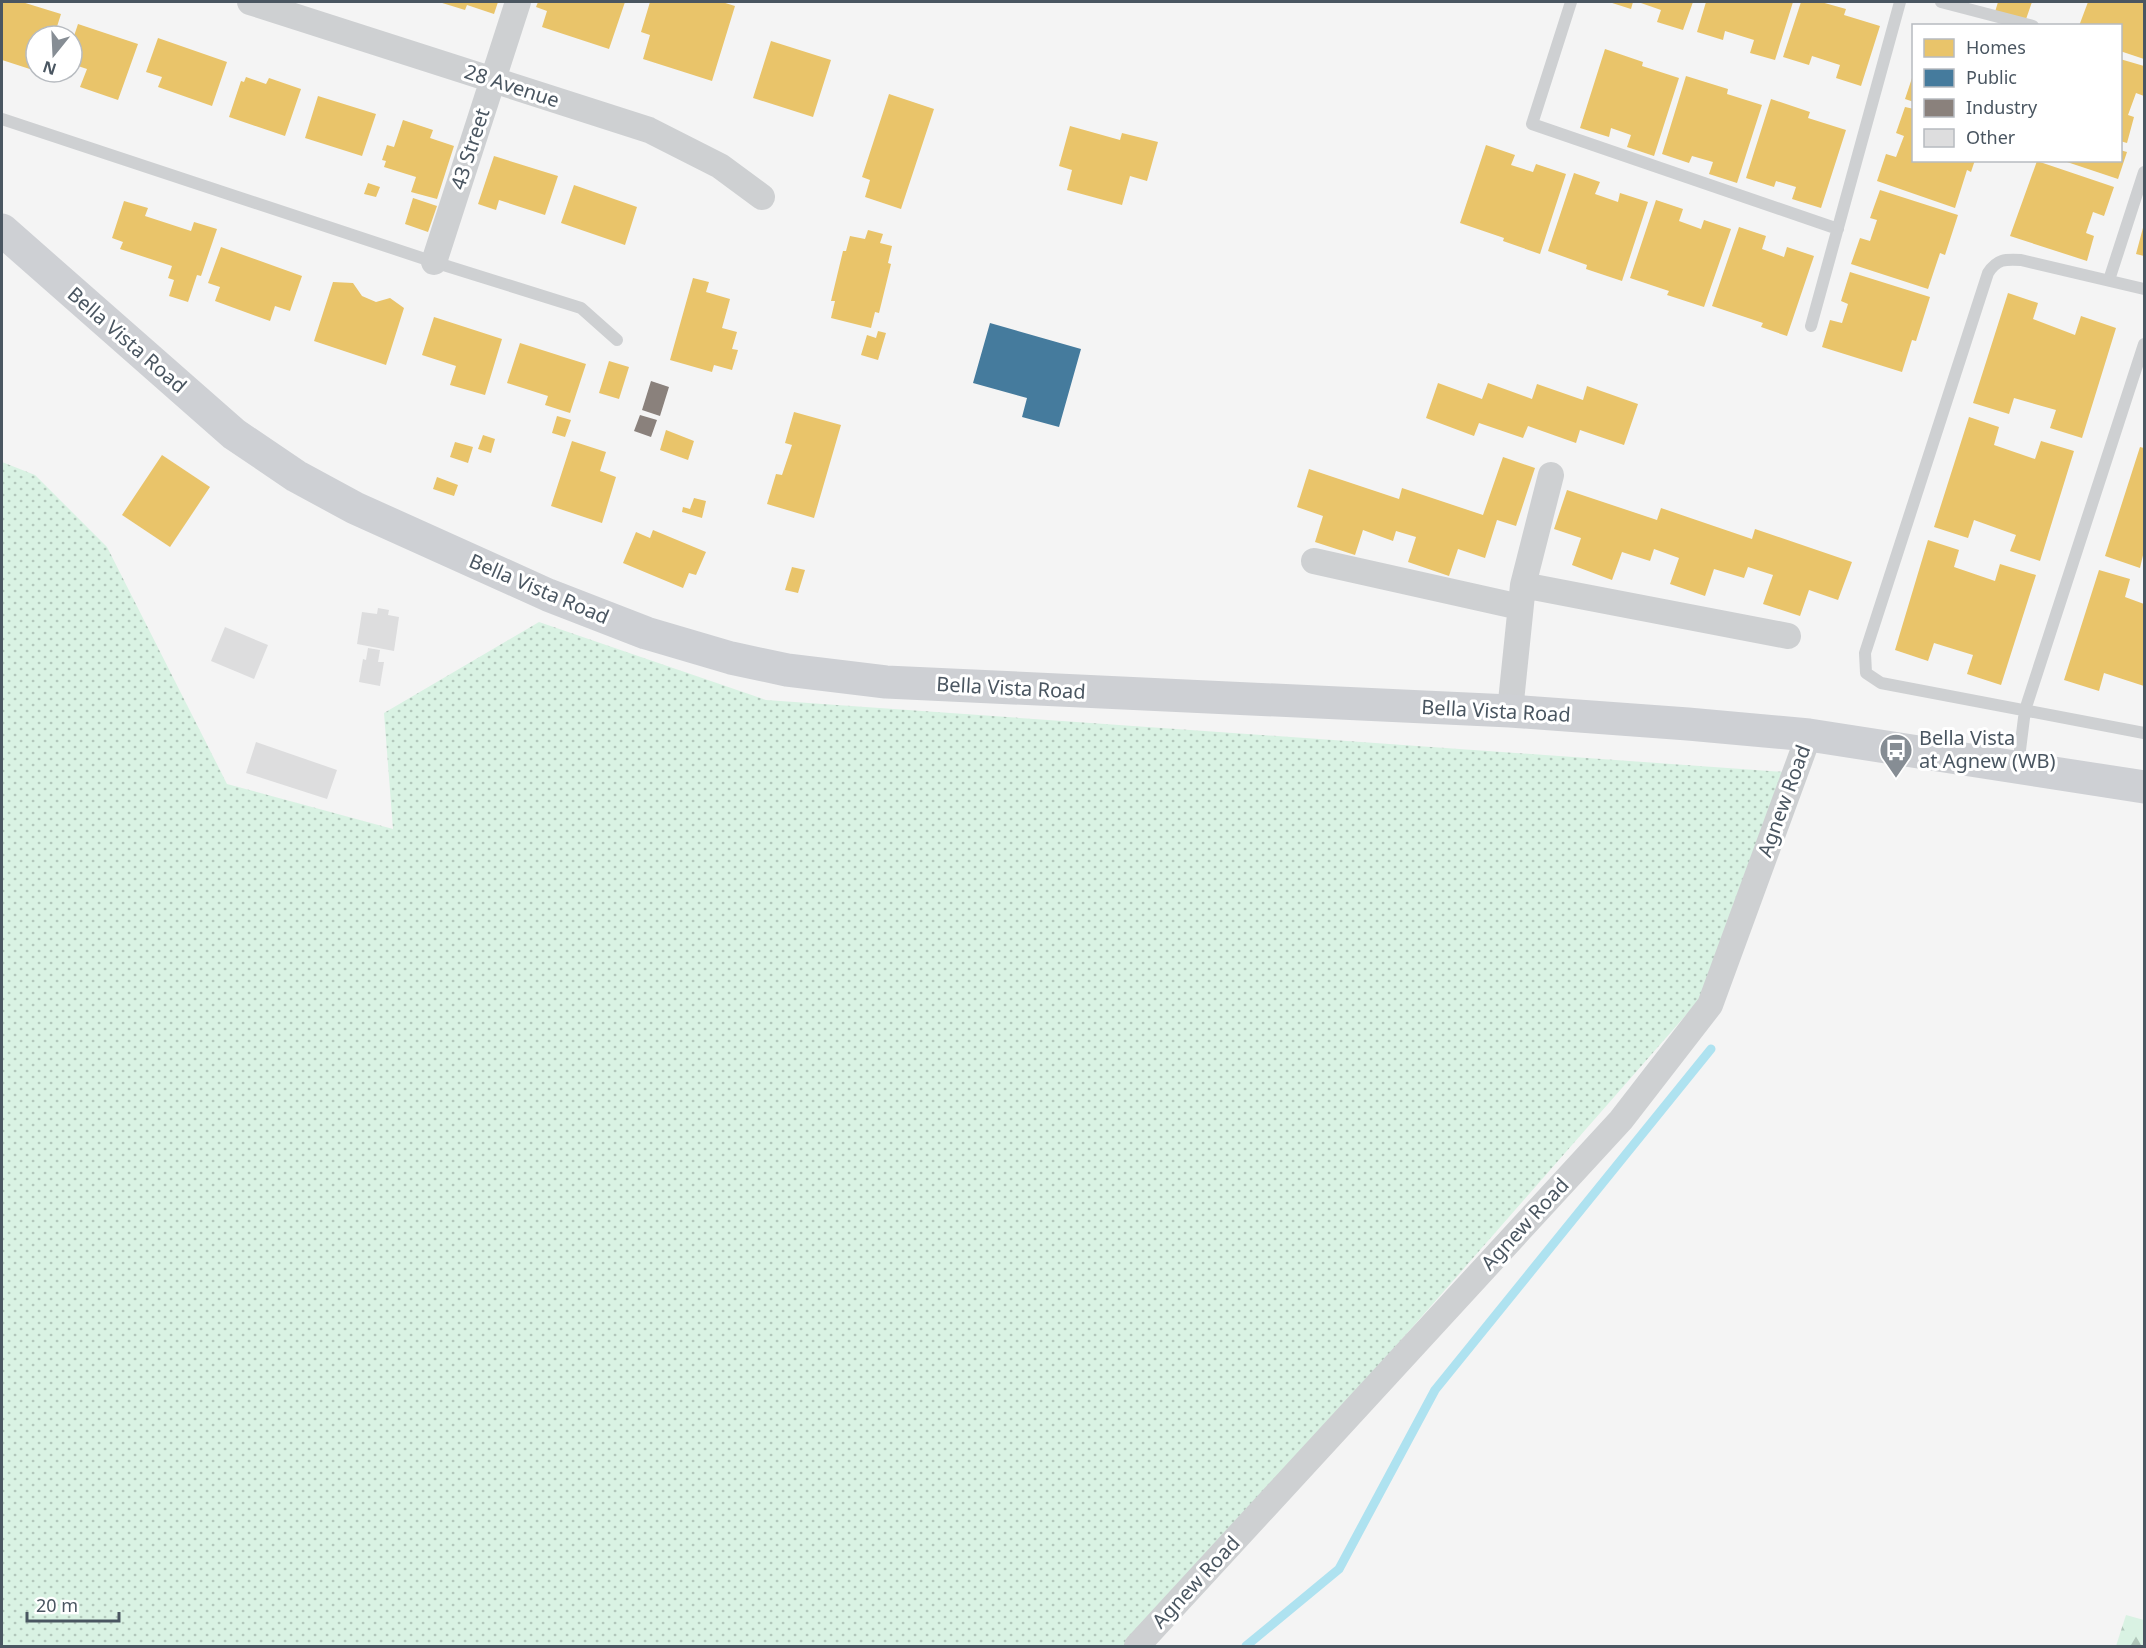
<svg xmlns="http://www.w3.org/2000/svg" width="2146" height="1648" viewBox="0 0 2146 1648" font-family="'Noto Sans',sans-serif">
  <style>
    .grass { fill: url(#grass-dots) }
    .forest { fill: url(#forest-firs) }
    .homes { fill: #e9c46a }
    .public { fill: #457b9d }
    .industry { fill: #8a817c }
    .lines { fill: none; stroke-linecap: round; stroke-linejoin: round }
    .stream { stroke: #aee2f0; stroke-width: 9 }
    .building { fill: #ddddde }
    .lane { stroke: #ced0d2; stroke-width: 12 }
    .street { stroke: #ced0d2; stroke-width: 26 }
    .secondary { stroke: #ced0d4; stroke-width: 33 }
    .labels { text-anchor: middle; stroke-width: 6; stroke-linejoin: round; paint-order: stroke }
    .street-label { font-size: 20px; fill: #4a5661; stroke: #fff }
    .poi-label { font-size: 20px; fill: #4a5661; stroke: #fff; text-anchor: start }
  </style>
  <defs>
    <pattern id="grass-dots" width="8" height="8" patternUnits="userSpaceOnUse" patternTransform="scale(1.5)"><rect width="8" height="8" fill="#d9f2e3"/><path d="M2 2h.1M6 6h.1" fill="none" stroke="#b2c7bb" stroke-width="1.8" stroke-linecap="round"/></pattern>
    <pattern id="forest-firs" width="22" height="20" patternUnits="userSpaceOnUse" patternTransform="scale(1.5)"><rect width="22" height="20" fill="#d9f2e3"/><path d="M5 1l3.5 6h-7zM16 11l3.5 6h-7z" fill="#b2c7bb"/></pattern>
  </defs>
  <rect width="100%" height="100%" fill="#f4f4f4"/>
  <path class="grass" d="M2,462L35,475L107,547L227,784L393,829L384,713L539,622L766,700L1799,773L1700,999L1133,1646H2Z"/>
  <path class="forest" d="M2126,1615L2144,1620V1646H2116Z"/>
  <path class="homes" d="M2,2H22L61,14L54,36H36V71L2,60Z
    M439,2H498L494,14L467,5L465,10Z
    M538,2H625L609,49L542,27L547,11L536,7Z
    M650,2H722L735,6L712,81L643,59L650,35L641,32Z
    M1609,2H1633L1631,9Z
    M1638,2H1693L1683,30L1657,22L1661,10Z
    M1706,2H1793L1775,60L1750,53L1754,40L1725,31L1723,40L1697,32Z
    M1801,2H1821L1846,9L1844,15L1880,26L1861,86L1836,78L1840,65L1812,56L1809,65L1783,57Z
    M1998,2H2032L2025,22L1995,12Z
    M2088,2H2144V59L2120,51V26H2079Z
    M78,24L138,44L118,100L80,87L87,69L72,64V42Z
    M158,38L227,62L212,106L158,87L162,77L146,72Z
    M771,41L831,60L813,117L753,98Z
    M1605,49L1643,62L1642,66L1679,78L1654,156L1627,147L1631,135L1611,128L1609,137L1580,128Z
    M2120,59L2144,66V96L2136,93L2128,115L2134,117L2127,143L2120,141Z
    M1913,75H1914V102L1905,99Z
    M1686,76L1728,89L1727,94L1762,105L1737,183L1709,174L1713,162L1692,156L1689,163L1662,154Z
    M246,77L266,84L269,78L301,89L285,136L229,117L241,81L244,82Z
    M889,94L934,109L901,209L865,197L870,180L862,177Z
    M318,96L376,114L362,156L305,138Z
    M1771,99L1810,112L1808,118L1846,130L1821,208L1792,199L1796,187L1776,181L1774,187L1746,178Z
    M1905,107L1914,109V160H1975L1971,172L1967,170L1955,208L1877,181L1886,154L1896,157L1904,136L1896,133Z
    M403,120L433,130L430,138L454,146L437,199L411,192L416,177L384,167L386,161L382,160L387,145L394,147Z
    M1070,126L1120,140L1122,133L1158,142L1147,181L1130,176L1122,205L1067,190L1072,170L1059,166Z
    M1486,145L1515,155L1511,165L1533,172L1536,164L1566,174L1540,254L1503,241L1504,238L1460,223Z
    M2120,150L2127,152L2118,179L2064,161L2120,160Z
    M494,156L558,176L545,215L499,200L496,210L478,204Z
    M2037,161L2114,187L2104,216L2093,212L2086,233L2094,236L2087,261L2010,236Z
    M1574,173L1600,182L1595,194L1618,202L1620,193L1648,202L1622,281L1586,269L1587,265L1548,251Z
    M368,183L380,187L376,197L364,194Z
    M574,185L637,207L625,245L561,223Z
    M1880,190L1958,215L1945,255L1940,253L1928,289L1851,264L1860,238L1870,241L1877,220L1870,218Z
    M413,198L437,206L428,232L405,224Z
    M1656,200L1683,209L1679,221L1701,229L1704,220L1731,229L1704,307L1667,295L1669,291L1630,278Z
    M124,201L148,208L145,216L191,231L194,222L217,229L201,276L197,275L188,302L169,296L174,280L168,278L172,266L120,249L123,242L112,238Z
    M2144,224V256L2136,254Z
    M1739,227L1766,236L1762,249L1784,257L1787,247L1814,256L1787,336L1761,327L1763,323L1712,306Z
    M868,230L883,234L880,243L892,246L888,263L891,264L879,313L875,312L871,328L831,318L835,301H831L843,251H846L850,236L865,239Z
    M221,247L302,276L290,311L275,306L270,321L215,301L220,287L208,283Z
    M1850,272L1930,297L1916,341L1912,340L1902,372L1822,347L1830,320L1842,323L1848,304L1841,301Z
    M693,278L709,282L706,292L730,299L722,328L737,332L732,349L738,350L732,370L714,365L712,372L670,360Z
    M333,282L353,283L362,296L376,302L390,298L404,308L386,365L314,341Z
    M2008,293L2038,303L2033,319L2075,335L2081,316L2116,328L2082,438L2050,428L2056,410L2014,398L2009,414L1973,403Z
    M434,317L502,339L485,395L450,385L456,366L422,355Z
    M878,331L886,333L878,360L861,355L867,335L876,338Z
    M520,343L586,364L570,413L545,405L548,396L507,383Z
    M609,361L629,367L619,399L599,393Z
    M1438,383L1482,399L1488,383L1532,399L1537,384L1583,400L1587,386L1638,404L1624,445L1580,430L1576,443L1528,426L1523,438L1479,423L1474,436L1426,418Z
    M794,412L841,425L814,518L767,504L776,474L782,475L792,445L785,443Z
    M557,416L571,420L565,437L552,433Z
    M1969,417L1999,427L1994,445L2035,459L2041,441L2074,451L2040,561L2010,551L2016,535L1974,520L1968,538L1934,527Z
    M666,430L694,441L688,460L660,450Z
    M483,435L495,439L491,453L478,449Z
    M572,441L606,452L600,471L616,477L602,523L551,506Z
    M455,442L473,447L468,463L450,457Z
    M2140,447L2144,448V551L2140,568L2105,556Z
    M162,455L210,487L170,547L122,515Z
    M1503,457L1535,468L1516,526L1497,520L1485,558L1458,549L1449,576L1408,562L1416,537L1396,531L1393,541L1363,530L1355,555L1315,542L1323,516L1297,507L1309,469L1399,499L1402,488L1483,515Z
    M437,477L458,485L454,496L433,489Z
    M1567,490L1657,520L1661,508L1752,539L1755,529L1852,562L1838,600L1809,590L1800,616L1763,604L1773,575L1748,567L1744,578L1714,569L1705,596L1670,584L1679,558L1654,549L1650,561L1622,552L1612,580L1572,565L1581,538L1554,529Z
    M694,498L706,501L702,518L682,512L683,507L690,509Z
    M653,530L706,552L696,575L689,573L683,588L623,563L636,532L650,538Z
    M1928,540L1959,550L1954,567L1995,581L2000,564L2036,575L2001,685L1967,674L1973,655L1934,643L1928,661L1895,650Z
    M792,567L805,570L798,593L785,590Z
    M2099,570L2130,579L2125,597L2144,604V686L2104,673L2099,691L2064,680Z"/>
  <path class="public" d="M990,323L1081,349L1059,427L1022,417L1027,398L973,383Z"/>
  <path class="industry" d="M651,381L669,387L660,416L642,410Z
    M640,415L657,420L651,437L634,431Z"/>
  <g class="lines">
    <path class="stream" d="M1246,1646L1339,1569L1435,1390L1711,1049"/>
  </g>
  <path class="building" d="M378,608L389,610L388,615L399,617L394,651L357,644L362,612L377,614Z
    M225,627L268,645L254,679L211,661Z
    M368,648L380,650L378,662H384L380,686L359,682L363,659L366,660Z
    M256,742L337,770L327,799L246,773Z"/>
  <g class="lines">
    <path class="lane" d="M1571,2L1532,124L1838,229
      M1941,2L2033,26
      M2,119L434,262L581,308L617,340
      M2109,280L2144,172
      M2144,289L2021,260C2005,259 1997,259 1988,273L1865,653L1866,673L1881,683L2144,733
      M1811,326L1900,2
      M2018,766L2025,710L2144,344"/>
    <path class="street" d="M250,2L649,130L720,166L762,197
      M434,262L518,2
      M1314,561L1520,607
      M1523,585L1788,636
      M1510,711L1523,585L1551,475
      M1137,1646L1621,1120L1710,1005L1809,735"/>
    <path class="secondary" d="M2,230L234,434L296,476L355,508L548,595L646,633L731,658L787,670L886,682L1510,711L1688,724L1809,735L2144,787"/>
  </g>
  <defs>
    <g id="bus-pin" transform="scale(1.725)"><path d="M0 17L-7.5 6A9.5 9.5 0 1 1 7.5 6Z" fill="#868d94" stroke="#fff"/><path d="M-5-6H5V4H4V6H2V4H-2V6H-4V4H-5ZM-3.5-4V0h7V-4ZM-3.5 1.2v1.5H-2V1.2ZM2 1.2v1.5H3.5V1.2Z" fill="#fff"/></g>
  </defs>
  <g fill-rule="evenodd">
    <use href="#bus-pin" x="1896" y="750"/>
  </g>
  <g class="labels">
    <g class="street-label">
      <text transform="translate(512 86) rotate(18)" y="7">28 Avenue</text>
      <text transform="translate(470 149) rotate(-72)" y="7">43 Street</text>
      <text transform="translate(127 340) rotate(41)" y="7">Bella Vista Road</text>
      <text transform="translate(539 589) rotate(23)" y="7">Bella Vista Road</text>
      <text transform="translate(1011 688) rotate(3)" y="7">Bella Vista Road</text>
      <text transform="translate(1496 711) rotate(3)" y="7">Bella Vista Road</text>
      <text transform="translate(1784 801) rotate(-70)" y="7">Agnew Road</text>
      <text transform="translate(1525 1224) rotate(-47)" y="7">Agnew Road</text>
      <text transform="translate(1196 1582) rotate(-47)" y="7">Agnew Road</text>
    </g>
    <g class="poi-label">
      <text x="1919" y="745">Bella Vista<tspan x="1919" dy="23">at Agnew (WB)</tspan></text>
    </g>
  </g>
  <rect width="2146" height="1648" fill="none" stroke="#4a5661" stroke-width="6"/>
  <rect x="1912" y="24" width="210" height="138" fill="#ffffff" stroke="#b7bbc0" stroke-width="1.5"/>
  <rect x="1924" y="39" width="30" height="18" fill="#e9c46a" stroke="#b7bbc0" stroke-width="1.5"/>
  <text x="1966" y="54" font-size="18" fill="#4a5661">Homes</text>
  <rect x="1924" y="69" width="30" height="18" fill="#457b9d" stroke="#b7bbc0" stroke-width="1.5"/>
  <text x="1966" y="84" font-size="18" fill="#4a5661">Public</text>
  <rect x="1924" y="99" width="30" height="18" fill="#8a817c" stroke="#b7bbc0" stroke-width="1.5"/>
  <text x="1966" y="114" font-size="18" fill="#4a5661">Industry</text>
  <rect x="1924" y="129" width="30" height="18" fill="#ddddde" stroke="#b7bbc0" stroke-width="1.5"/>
  <text x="1966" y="144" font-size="18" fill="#4a5661">Other</text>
  <g transform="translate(54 54) rotate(198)"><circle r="28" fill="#ffffff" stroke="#b7bbc0" stroke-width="1.5"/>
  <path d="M0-4.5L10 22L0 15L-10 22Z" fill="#868d94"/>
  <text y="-9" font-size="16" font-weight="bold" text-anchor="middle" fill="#4a5661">N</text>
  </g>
  <path d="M27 1612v9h92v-9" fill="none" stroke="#4a5661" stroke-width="3"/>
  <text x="36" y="1612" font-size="18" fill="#4a5661" stroke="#ffffff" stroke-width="4.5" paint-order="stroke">20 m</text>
</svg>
